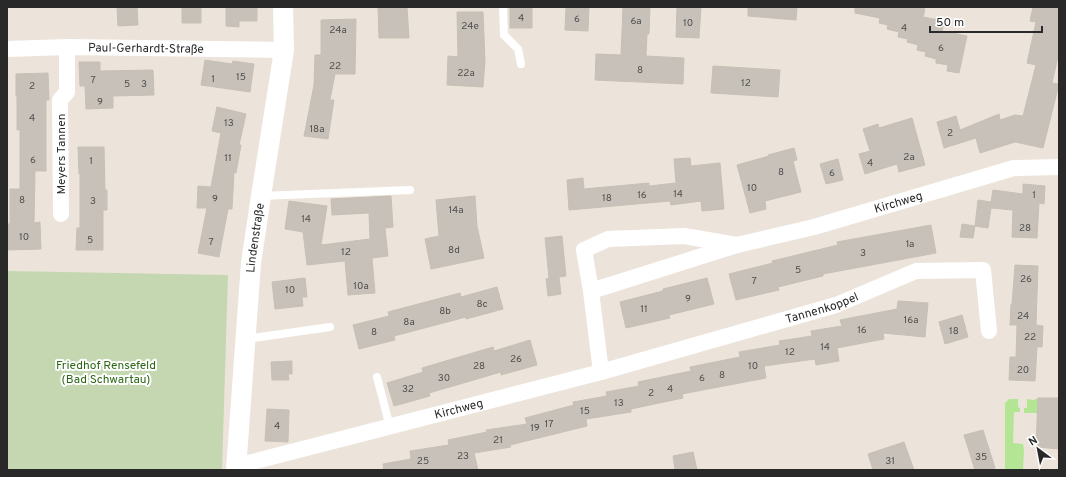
<svg xmlns="http://www.w3.org/2000/svg" width="1066" height="477" viewBox="0 0 1066 477" font-family="Overpass,sans-serif">
  <style>
    .green { fill: #b4e595 }
    .cemetery { fill: #c5d7b1 }
    .building { fill: #c7c1ba; stroke: #c7c0b4 }
    .lines { fill: none; stroke-linecap: round; stroke-linejoin: round }
    .service { stroke: #fff; stroke-width: 8 }
    .minor { stroke: #fff; stroke-width: 16 }
    .tertiary { stroke: #fff; stroke-width: 20 }
    .labels { text-anchor: middle; stroke-width: 4; stroke-linejoin: round; paint-order: stroke }
    .number-label { font-size: 10px; fill: #504f4d }
    .street-label { font-size: 12px; fill: #292929; stroke: #fff }
    .park-label { font-size: 12px; fill: #2c6817; stroke: #fff }
  </style>
  <rect width="100%" height="100%" fill="#ece4da"/>
  <path class="green" d="M1038,398V413H1024V408H1027V399L1034,400Z
    M1009,399H1018V407L1020,408V412H1014L1013,443L1023,444L1024,450L1023,470H1005V403Z"/>
  <path class="cemetery" d="M7,271L228,275L222,470H7Z"/>
  <path class="building" d="M117,7H137L138,25L118,26Z
    M182,7H201V23H182Z
    M226,7H257V21H239V27L226,26Z
    M378,7H407L409,38H379Z
    M510,7H532V28H510Z
    M566,7H589L588,31L565,30Z
    M623,7H650L649,34H647L646,56L684,58L683,84L595,80L596,54L621,55Z
    M677,7H701L699,38L676,37Z
    M748,7H797L796,20L748,16Z
    M855,7H917L925,9L923,17L944,21L942,31L967,36L959,73L947,71L948,65L936,63V59L925,56L926,52L917,50L918,45L907,42L908,39L898,37L899,32L887,29L888,25L879,23L880,18L855,13Z
    M1033,7H1059V52L1052,83L1059,84L1043,148L1015,142L980,153L976,138L944,148L937,122L956,116L960,130L999,114L1000,120L1015,115L1023,116L1036,65L1027,63L1036,22L1030,21Z
    M457,12H483L485,61L483,87L447,85L448,56L458,57Z
    M356,19L355,74H335L330,100H334L328,139L304,136L314,85L315,55H321V20Z
    M205,60L232,64L233,61L254,64L250,92L201,85Z
    M79,62H100V71L153,70L154,95L113,96V108L86,109L85,86H80Z
    M713,66L780,70L778,97L711,93Z
    M48,73L49,100H46V171H35L34,223L40,222L41,249L7,250V224H10V189H20V130H17V96H16V74Z
    M217,107L246,114L239,145H241L236,173L234,172L232,209H228L219,257L198,253L207,208H197L198,186L211,187L221,133L212,131Z
    M912,118L925,165L899,172L897,164L865,174L859,154L870,151L863,129L878,124L879,128Z
    M78,147H104L105,190H107V210H103V250H76L77,228H80V174H79Z
    M794,148L797,160L793,161L801,192L765,201L766,209L750,213L737,165L769,156L768,155Z
    M690,158L691,166L720,163L724,209L702,211L701,201L671,205L670,201L569,210L567,180L583,178L584,189L649,183V186L676,183L674,159Z
    M838,159L843,180L826,184L820,164Z
    M1023,184L1045,186L1044,204L1039,203L1037,238L1012,237L1013,210L991,208L988,228L975,226L978,200L991,202L993,190L1023,194Z
    M391,196L393,227L385,228L388,256L372,258L375,293L348,295L345,261L307,265L303,232L285,229L289,201L327,206L321,245L370,239L369,213L332,215L331,199Z
    M475,196L477,226L484,258L431,269L425,239L439,236L436,200Z
    M962,224L975,226L973,238L960,237Z
    M931,225L936,253L823,274V276L778,287L779,290L736,300L729,274L773,263L772,261L838,245L837,242Z
    M562,236L566,276L559,277L561,294L548,296L546,279L549,278L545,238Z
    M1015,265L1038,266L1036,325L1043,326L1042,347H1037L1035,381L1009,380L1010,357H1016L1017,325H1010L1011,304H1012Z
    M305,278L307,297H302L303,306L275,309L272,282Z
    M707,278L714,304L669,315L670,318L626,328L620,302L663,291V289Z
    M497,287L503,309L466,319V317L394,336L395,340L359,349L353,325L389,316L388,312L460,293L461,297Z
    M898,301L928,303L925,337L883,333L884,339L837,348L839,361L816,365L815,359L764,366L766,378L682,394L683,398L631,409V412L586,419L587,426L510,445L511,447L474,453L478,470H384L383,464L411,459L410,451L449,445L448,440L487,432L486,430L527,424L525,418L574,405L573,402L607,396L606,392L639,386L638,382L691,371L690,367L740,357L739,352L780,345L779,341L812,336L811,331L842,326L840,320L897,309Z
    M962,315L968,337L945,344L939,322Z
    M530,340L537,365L501,375V372L429,393L430,396L394,406L387,383L423,372L422,368L493,347L494,351Z
    M292,361V374H288L289,380H272L271,362Z
    M1038,398H1059V449L1036,447Z
    M267,409L289,410L288,442L265,441Z
    M983,430L995,468L987,470H975L964,435Z
    M904,442L914,470H873L868,454Z
    M693,452L697,470H675L673,456Z"/>
  <g class="lines">
    <path class="service" d="M503,7L504,35L518,49L521,64
      M261,196L410,190
      M246,339L330,327
      M377,377L390,427"/>
    <g class="minor">
      <path id="s1" d="M7,49L67,47L284,50"/>
      <path d="M61,214L60,100L67,92V47"/>
      <path id="s2" d="M591,291L737,245L814,227L1014,168L1059,167"/>
      <path id="s3" d="M601,372L836,305L916,271L983,270L989,331"/>
      <path id="s4" d="M237,466L601,372L591,291L584,250L608,239L684,236L737,245"/>
    </g>
    <path class="tertiary" id="s5" d="M236,470L251,263L261,196L284,50L283,7"/>
  </g>
  <g class="labels">
    <g class="number-label">
      <text x="521" y="21">4</text>
      <text x="577" y="22">6</text>
      <text x="636" y="24">6a</text>
      <text x="688" y="26">10</text>
      <text x="470" y="29">24e</text>
      <text x="904" y="31">4</text>
      <text x="338" y="33">24a</text>
      <text x="941" y="51">6</text>
      <text x="335" y="69">22</text>
      <text x="640" y="73">8</text>
      <text x="466" y="76">22a</text>
      <text x="241" y="80">15</text>
      <text x="213" y="82">1</text>
      <text x="93" y="83">7</text>
      <text x="746" y="86">12</text>
      <text x="127" y="87">5</text>
      <text x="144" y="87">3</text>
      <text x="32" y="89">2</text>
      <text x="100" y="105">9</text>
      <text x="32" y="121">4</text>
      <text x="229" y="126">13</text>
      <text x="317" y="132">18a</text>
      <text x="950" y="136">2</text>
      <text x="909" y="160">2a</text>
      <text x="228" y="161">11</text>
      <text x="33" y="163">6</text>
      <text x="91" y="164">1</text>
      <text x="870" y="166">4</text>
      <text x="781" y="175">8</text>
      <text x="832" y="176">6</text>
      <text x="752" y="191">10</text>
      <text x="678" y="197">14</text>
      <text x="642" y="198">16</text>
      <text x="1034" y="198">1</text>
      <text x="607" y="201">18</text>
      <text x="215" y="202">9</text>
      <text x="22" y="203">8</text>
      <text x="93" y="204">3</text>
      <text x="456" y="213">14a</text>
      <text x="306" y="222">14</text>
      <text x="1025" y="231">28</text>
      <text x="24" y="240">10</text>
      <text x="90" y="243">5</text>
      <text x="211" y="245">7</text>
      <text x="910" y="247">1a</text>
      <text x="454" y="253">8d</text>
      <text x="346" y="255">12</text>
      <text x="863" y="256">3</text>
      <text x="798" y="273">5</text>
      <text x="1026" y="282">26</text>
      <text x="754" y="284">7</text>
      <text x="361" y="289">10a</text>
      <text x="290" y="293">10</text>
      <text x="688" y="302">9</text>
      <text x="482" y="307">8c</text>
      <text x="644" y="312">11</text>
      <text x="445" y="314">8b</text>
      <text x="1023" y="319">24</text>
      <text x="911" y="323">16a</text>
      <text x="409" y="325">8a</text>
      <text x="862" y="333">16</text>
      <text x="954" y="334">18</text>
      <text x="374" y="335">8</text>
      <text x="1030" y="340">22</text>
      <text x="825" y="350">14</text>
      <text x="790" y="355">12</text>
      <text x="516" y="362">26</text>
      <text x="479" y="369">28</text>
      <text x="753" y="369">10</text>
      <text x="1023" y="373">20</text>
      <text x="722" y="378">8</text>
      <text x="444" y="381">30</text>
      <text x="702" y="381">6</text>
      <text x="408" y="392">32</text>
      <text x="670" y="392">4</text>
      <text x="651" y="396">2</text>
      <text x="619" y="406">13</text>
      <text x="585" y="414">15</text>
      <text x="549" y="427">17</text>
      <text x="277" y="429">4</text>
      <text x="535" y="431">19</text>
      <text x="498" y="443">21</text>
      <text x="463" y="459">23</text>
      <text x="981" y="460">35</text>
      <text x="423" y="464">25</text>
      <text x="890" y="464">31</text>
    </g>
    <g class="street-label">
      <text dy="4" stroke="none"><textPath href="#s1" startOffset="139">Paul-Gerhardt-Straße</textPath></text>
      <text transform="translate(61 154) rotate(-90)" y="4">Meyers Tannen</text>
      <text dy="4" stroke="none"><textPath href="#s2" startOffset="320">Kirchweg</textPath></text>
      <text dy="4" stroke="none"><textPath href="#s5" startOffset="233">Lindenstraße</textPath></text>
      <text dy="4" stroke="none"><textPath href="#s3" startOffset="230">Tannenkoppel</textPath></text>
      <text dy="4" stroke="none"><textPath href="#s4" startOffset="229">Kirchweg</textPath></text>
    </g>
    <g class="park-label">
      <text x="106" y="369">Friedhof Rensefeld<tspan x="106" dy="14">(Bad Schwartau)</tspan></text>
    </g>
  </g>
  <rect width="1066" height="477" fill="none" stroke="#292929" stroke-width="16"/>
  <g transform="translate(1038 449) rotate(328)" stroke="#ffffff" stroke-width="3" paint-order="stroke">
  <path d="M0-3L7 15L0 10L-7 15Z" fill="#292929"/>
  <text y="-6" font-size="11" font-weight="bold" text-anchor="middle" fill="#292929">N</text>
  </g>
  <path d="M930 26v6h112v-6" fill="none" stroke="#292929" stroke-width="2"/>
  <text x="936" y="26" font-size="12" fill="#292929" stroke="#ffffff" stroke-width="3" paint-order="stroke">50 m</text>
</svg>
